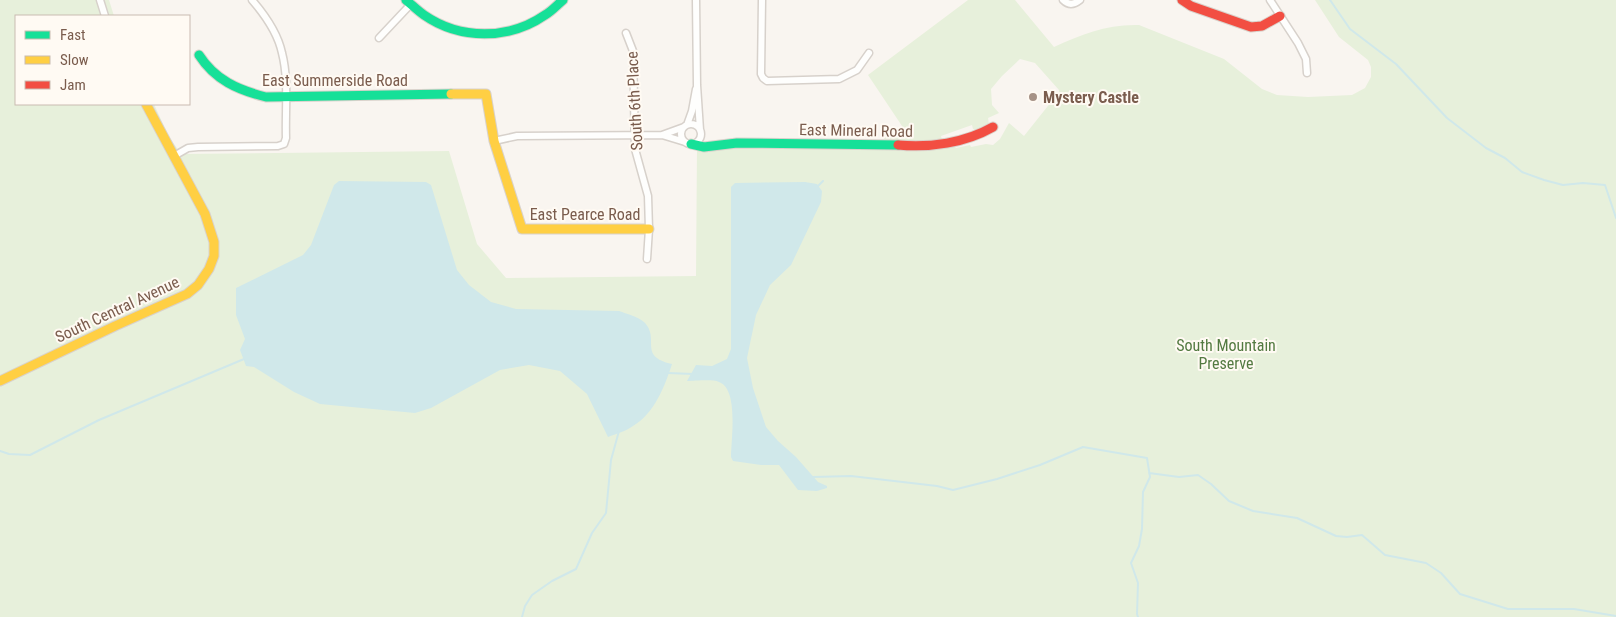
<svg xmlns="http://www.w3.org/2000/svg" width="1616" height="617" viewBox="0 0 1616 617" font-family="'Roboto Condensed',sans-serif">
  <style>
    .green { fill: #e7f0db }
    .water { fill: #d0e8ea }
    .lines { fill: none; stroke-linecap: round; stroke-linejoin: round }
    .stream { stroke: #d0e8ea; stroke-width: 2 }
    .street-casing { stroke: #d7d1cb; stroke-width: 9 }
    .fast-casing { stroke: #d9d2cb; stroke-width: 11 }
    .slow-casing { stroke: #d9d2cb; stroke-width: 11 }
    .jam-casing { stroke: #d9d2cb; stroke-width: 11 }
    .street { stroke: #fefefd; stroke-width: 6 }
    .fast { stroke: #16e098; stroke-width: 9 }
    .slow { stroke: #ffcf43; stroke-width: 9 }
    .jam { stroke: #f24e42; stroke-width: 9 }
    .poi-dot { fill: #a69286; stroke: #fffaf3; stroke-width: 2 }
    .labels { text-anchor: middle; stroke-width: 4; stroke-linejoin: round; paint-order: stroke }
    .street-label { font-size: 16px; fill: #7a5c4d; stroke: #fffaf3 }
    .poi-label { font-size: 16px; font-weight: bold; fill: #7a5c4d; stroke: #fffaf3; text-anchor: start }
    .park-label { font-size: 16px; fill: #537a41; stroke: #fffaf3 }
  </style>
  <rect width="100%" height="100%" fill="#f9f5f0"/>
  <path class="green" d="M0,0H109L114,16H16V104H154L168,135L181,154L449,151L477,244L506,278L696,276L697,148L883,149V148L911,150L953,144L956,148L970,145L971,147L986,144L993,145L1000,139L1009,123L1024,136L1059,92V90L1035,63L1020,59L1002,76L991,89L992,105L999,113L988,118L989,124L978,130L973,129L972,125L941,136L942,140C922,144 904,143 884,139V135H908L868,75L968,0H1015L1054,47C1082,34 1107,24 1139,25L1224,59L1262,89L1277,95L1308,97L1352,95L1365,88L1371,77V67L1368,60L1339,37L1315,0H1616V617H0Z"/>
  <path class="water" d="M339,181L426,182L431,185L457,270L469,285L491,302L516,309L619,311C627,314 637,316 644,322C661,339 637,356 672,364C665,386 654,414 633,426C626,431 616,434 608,437L587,394L560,371L529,365L500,370L431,408L415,413L320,404L294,392L254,367L246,366L240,350L245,339L236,315V288L303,255L311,245L334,185Z
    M805,182L817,184L822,191L821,202L791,265L770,285L756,315L747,358L753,388L766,427L778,441L796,457L818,482L827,486V488L817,491L798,490L779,465H761L733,461L731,457C731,440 739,389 719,382C713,379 695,381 687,381L696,365L712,366L727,359L731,349V187L735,183Z"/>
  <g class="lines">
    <path class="stream" d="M1330,0L1350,29L1396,64L1447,118L1486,148L1505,158L1522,172L1544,180L1563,185L1583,183L1605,185L1616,218
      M818,186L823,181
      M668,373L693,374
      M0,451L9,454L30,455L99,420L244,359
      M1149,473L1179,477L1198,475L1211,484L1229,501L1253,511L1297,518L1336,536L1347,537L1362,535L1385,555L1426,563L1441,573L1460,594L1508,609H1574L1616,616
      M813,477L851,476L937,486L953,490L997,479L1040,465L1083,447L1147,458L1150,477L1143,492L1142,529L1139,546L1131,563L1138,583L1137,614L1138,617
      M522,617L525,606L532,595L552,581L576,569L592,533L606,513L611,460L619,431"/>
    <g class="street-casing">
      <path id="street" d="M100,0L105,16
        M696,0L697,85L700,130
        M762,0L761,74L763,78L767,81L839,79L857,70L869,53
        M1063,0C1069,6 1075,4 1080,0
        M1270,0L1298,43L1306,59L1307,73
        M626,33L633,51L635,149L648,196L649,229L647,259
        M379,38L411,4
        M681 134a10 10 0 1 1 20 0a10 10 0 1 1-20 0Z
        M687,125L692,111L696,89
        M662,135L684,127
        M494,141L517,136L662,135L685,142
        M174,156L188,148L198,147L278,146L284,144L286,138C285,111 289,80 282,53C278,34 265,15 252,0"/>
    </g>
    <g class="fast-casing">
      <path id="fast" d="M406,0C412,5 418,11 424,15C460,40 509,40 545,15C552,11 557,5 563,0
        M199,55C215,80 238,90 266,97L451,94
        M691,144L704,147L737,143L898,145"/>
    </g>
    <g class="slow-casing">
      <path id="slow" d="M451,94H486L494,141L522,229H649
        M0,381L115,326L187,294L198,285L209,269L214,256V242L205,214L146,104"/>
    </g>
    <g class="jam-casing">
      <path id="jam" d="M1182,0L1191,6L1251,27L1262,26L1280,16
        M898,145C930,148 965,143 993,127"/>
    </g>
    <use href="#street" class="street"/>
    <use href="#fast" class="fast"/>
    <use href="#slow" class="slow"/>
    <use href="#jam" class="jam"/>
  </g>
  <circle class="poi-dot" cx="1033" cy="97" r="5"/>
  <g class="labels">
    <g class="street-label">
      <text x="335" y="86">East Summerside Road</text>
      <text transform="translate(634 101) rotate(-93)" y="6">South 6th Place</text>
      <text transform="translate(856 130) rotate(1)" y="6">East Mineral Road</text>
      <text x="585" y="220">East Pearce Road</text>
      <text transform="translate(117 309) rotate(-25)" y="6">South Central Avenue</text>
    </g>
    <g class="poi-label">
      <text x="1043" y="103">Mystery Castle</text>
    </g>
    <g class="park-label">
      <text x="1226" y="351">South Mountain<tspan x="1226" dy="18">Preserve</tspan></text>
    </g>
  </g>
  <rect x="15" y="15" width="175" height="90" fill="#fffaf3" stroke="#cabbb1"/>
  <rect x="25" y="31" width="25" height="8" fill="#16e098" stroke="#cabbb1"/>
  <text x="60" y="40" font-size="15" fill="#7a5c4d">Fast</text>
  <rect x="25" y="56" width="25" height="8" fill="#ffcf43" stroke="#cabbb1"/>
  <text x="60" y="65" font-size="15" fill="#7a5c4d">Slow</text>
  <rect x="25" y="81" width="25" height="8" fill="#f24e42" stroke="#cabbb1"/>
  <text x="60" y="90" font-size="15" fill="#7a5c4d">Jam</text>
</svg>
